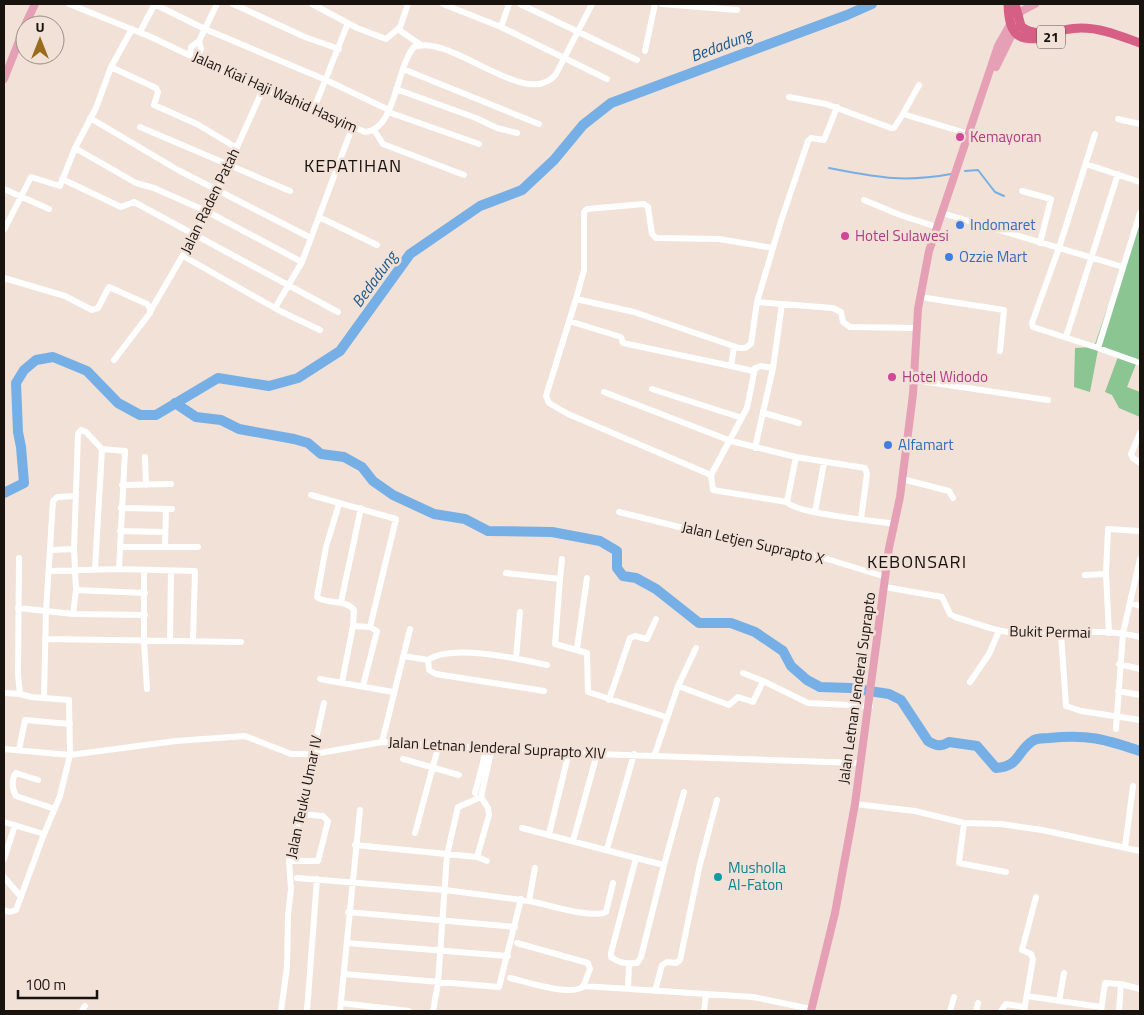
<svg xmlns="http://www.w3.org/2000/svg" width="1144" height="1015" viewBox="0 0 1144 1015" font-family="'Titillium Web',sans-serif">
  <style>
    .green { fill: #8ac592 }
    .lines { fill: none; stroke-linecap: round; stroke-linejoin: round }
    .stream { stroke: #76afe6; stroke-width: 2 }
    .river { stroke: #76afe6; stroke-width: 10 }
    .minor { stroke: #fff; stroke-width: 6 }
    .major { stroke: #e6a0b6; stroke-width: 8 }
    .highway { stroke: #d66085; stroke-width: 9 }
    .hotel-dot { fill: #d1479c; stroke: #f1e1d7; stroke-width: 2 }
    .shop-dot { fill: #3f7fe0; stroke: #f1e1d7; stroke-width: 2 }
    .culture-dot { fill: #0f9aa8; stroke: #f1e1d7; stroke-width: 2 }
    .labels { text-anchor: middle; stroke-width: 5; stroke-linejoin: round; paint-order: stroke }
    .shield { fill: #f1e1d7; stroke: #5a514c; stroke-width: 1 }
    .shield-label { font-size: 14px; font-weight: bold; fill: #191310 }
    .street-label { font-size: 15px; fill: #191310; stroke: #f1e1d7 }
    .hotel-label { font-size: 15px; fill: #b23c85; stroke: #f1e1d7; text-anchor: start }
    .shop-label { font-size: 15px; fill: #366cbe; stroke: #f1e1d7; text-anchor: start }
    .culture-label { font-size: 15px; fill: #0d838f; stroke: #f1e1d7; text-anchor: start }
    .water-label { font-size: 16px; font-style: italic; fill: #1d598d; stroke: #f1e1d7 }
    .quarter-label { font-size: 18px; letter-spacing: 1px; fill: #191310; stroke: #f1e1d7 }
  </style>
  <rect width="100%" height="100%" fill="#f1e1d7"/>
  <path class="green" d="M1140,212V366L1136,364L1127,387L1140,392V417L1119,408L1112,395L1105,392L1119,354L1098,350L1090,392L1074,387L1075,348L1094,347Z"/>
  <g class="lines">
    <path class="stream" d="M829,168C877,177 902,183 951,174
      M965,171L978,170L995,192L1004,196"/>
    <path class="river" d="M175,403L196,417L221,420L239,429L294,439L308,443L321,454L344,457L362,467L373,481L393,495L434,514L465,519L488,531L552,532L600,541L617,551V568L623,576L636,578L656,589L699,623H731L755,632L783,651L791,666L807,680L820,687L850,688L889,694L901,700L928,741C936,746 941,747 949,742L977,746L996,768C1021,766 1016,751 1034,740C1039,738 1044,738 1049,738C1088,734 1104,739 1140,751
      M4,493L24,483L21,447L18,432L16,383L24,370L36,360L53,357L87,371L118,403L140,415H156L218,378L269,386L298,378L340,351L410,254L480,206L522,190L554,160L583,125L611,103L847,15L872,4"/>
    <path class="minor" d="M69,4L151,37L235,77L365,132C396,130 396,67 414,47C450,32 527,112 556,74L592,4
      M154,4L205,29L326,80L389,110
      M233,4L305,37L339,49
      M312,4L357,28L386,39L399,28
      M408,4L399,30L421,45
      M443,4L501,27L607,79
      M520,4L637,60
      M662,4L737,10
      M501,27L509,4
      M140,32L154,5
      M199,41L217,4
      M645,51L655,4
      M190,55L191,47L199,41
      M196,57L201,49L199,41
      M111,67L156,88L158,92L154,105L197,124L237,148
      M403,69L539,124
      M396,89L476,118L497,128L517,133
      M789,97L826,104L891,128H894L903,114L969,134
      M313,111L348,23
      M388,112L479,144
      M903,114L919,85
      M90,118L178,170L311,238
      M1118,119L1140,124
      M140,127L290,191
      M374,130L383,144L464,175
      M1095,134L1059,248L1032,323L1033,327L1098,348L1140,213
      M75,148L136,183L154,188L208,212L302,262
      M1086,164L1140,182
      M62,179L121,207L134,202L338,312
      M4,189L49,209
      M1022,191L1051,199L1040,243
      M864,200L900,215L937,227
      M942,213L1123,267
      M319,217L377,245
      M4,230L31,177L60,186L75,148L96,108L111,67L132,29
      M183,256L280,311L320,330
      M4,278L65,296L92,310L98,308L109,287L147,304L150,308V313L114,360
      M920,297L1004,310L1000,351
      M576,299L584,270V212L587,209L644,204L648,207L652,234L656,238L719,239L773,248
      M757,302L781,221L808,141L811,138L824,140L837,107
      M275,308L302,262L352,128
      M151,310L208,212L263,89
      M569,321L621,337L623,343L731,366L734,347
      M1066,337L1118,174
      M1098,348L1140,363
      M731,366L753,371
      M914,380L1048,400
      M652,389L742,418
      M604,392L731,441L796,457L865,468L867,474L861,519
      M764,413L799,423
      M1140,433L1131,454L1133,458L1140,463
      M755,448L773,368L782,304
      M145,457L146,485
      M711,475L747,408L755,368L761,366L773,368
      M902,479L949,491L953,498
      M122,485L171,484
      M311,495L396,519L370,627
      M787,502L796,457
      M339,504L326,547L317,597C327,605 344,598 354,610L353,626
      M121,508L172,509
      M619,512L736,541L804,552L886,577
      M815,512L824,463
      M895,524C877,521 796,514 787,502L713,490L711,475L568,414L549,403L546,396L576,299L634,312L739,348H745L751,344L757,302L833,308L841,312L843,322L850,327L917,328
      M120,531L165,532
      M120,547H198
      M165,547L166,509
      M51,550L74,549
      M95,569L102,449
      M144,570V641L147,689
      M49,571L119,569L195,571L193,640
      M506,573L560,579L555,644L587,653L588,692L666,717
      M1106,574L1109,633
      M1085,575L1106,574L1108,529L1140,531
      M560,579L562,559
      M885,587L942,597L950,614L955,617C976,623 996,632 1018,633C1058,635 1101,627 1140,637
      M76,590L145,593
      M341,602L361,508
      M1130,603L1140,606
      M18,608L73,614L145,615
      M73,614L76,590L74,549L78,434L81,430L86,432L102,449L125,451L119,569
      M1061,634L1066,706L1081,711L1140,720
      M45,639L241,642
      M170,640L171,571
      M577,648L587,578
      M404,656L428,660C452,643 519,659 547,665
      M516,658L520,612
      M428,660L429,670L436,674L544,691
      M1119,664L1140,669
      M743,673L763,681
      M320,679L393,692
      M342,682L353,626L370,627L377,631L363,686
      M970,682L989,654L999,631
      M678,686L729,705L738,697L753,702L763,681L808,703L870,706
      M1118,691L1140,695
      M4,693L20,694
      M44,697L46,611L53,501L57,497L76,496
      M609,700L630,638L635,636L647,639L656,619
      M1116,729L1123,633L1140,559
      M382,742L410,629
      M4,749L70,755L176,741L245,736L291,754H314L382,742L597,754L860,763
      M19,750L25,720L70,724
      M655,754L678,686L696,648
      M403,759L459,775
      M38,780L16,773C11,779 12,789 16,796L55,809
      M475,793L487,747
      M855,804L915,811L964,823L1001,824L1042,830L1140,851
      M4,822L44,834
      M964,823L959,863L1006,872
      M522,828L636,858
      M415,833L439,744
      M549,834L569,752
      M573,841L597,754
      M355,845L477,857L487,861
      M1125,848L1133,786
      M607,849L634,754
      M477,857L489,815L488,808L481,797
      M636,858L664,865L641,957L637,963C628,964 618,963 611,957V953Z
      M4,859L15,825
      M289,861H318L328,821L323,816L298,814
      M664,865L684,792
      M535,868L529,901C546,904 591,919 606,912L613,883
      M4,877L21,897
      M297,878L445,890L529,901
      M4,910L10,912L16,910L44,834L60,796L70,755L69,700L31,697L20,694L18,675L19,558
      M348,912L515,927
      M347,943L508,956
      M344,974L499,987L521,899
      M510,978C527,982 568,996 583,987L590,969L588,963L517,943
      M583,986L753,997L811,1009
      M628,989L629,964
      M655,991L662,965L667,962L676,963L680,960L700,864L717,800
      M1027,996L1101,1007
      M1059,1001L1064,973
      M341,1003L409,1011
      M82,1011L85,1006
      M281,1011L287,967L288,915L291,889L289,861L324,703
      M307,1011L317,879
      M340,1011L360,810
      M433,1011L438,983L447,855L458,807L481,797L491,752
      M704,1011L706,994
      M950,1011L954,997
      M976,1011L978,1003
      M1001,1011L1006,1004L1025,1007
      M1024,1011L1033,959L1031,954L1022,950L1036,897
      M1101,1011L1105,983L1121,984
      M1119,1011L1121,984L1140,989"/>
    <path class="major" d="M25,25L35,4
      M996,67L1015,28
      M4,79L25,26
      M811,1011L835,913L855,804L889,548L900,497L913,394L918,309L929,251L998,46L1016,14L1035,4"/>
    <path class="highway" d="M1008,4C1009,41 1022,42 1055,36
      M1015,4L1021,26C1036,40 1062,28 1081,28C1102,28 1120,36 1140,43"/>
  </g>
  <g class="hotel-dot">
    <circle cx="960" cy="137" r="5"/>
    <circle cx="845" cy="236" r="5"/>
    <circle cx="892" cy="377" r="5"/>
  </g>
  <g class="shop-dot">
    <circle cx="960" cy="225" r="5"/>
    <circle cx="949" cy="257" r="5"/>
    <circle cx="888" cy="445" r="5"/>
  </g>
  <circle class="culture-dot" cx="718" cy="877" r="5"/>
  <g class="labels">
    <rect class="shield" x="1037" y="25.5" width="28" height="23" rx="4"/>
    <g class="shield-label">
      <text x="1051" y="42">21</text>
    </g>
    <g class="street-label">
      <text transform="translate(275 92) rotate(24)" y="5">Jalan Kiai Haji Wahid Hasyim</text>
      <text transform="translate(210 201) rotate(-64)" y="5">Jalan Raden Patah</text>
      <text transform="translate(753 543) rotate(13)" y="5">Jalan Letjen Suprapto X</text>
      <text transform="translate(1050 632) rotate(1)" y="5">Bukit Permai</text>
      <text transform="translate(857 688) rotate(-82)" y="5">Jalan Letnan Jenderal Suprapto</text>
      <text transform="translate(497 748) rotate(3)" y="5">Jalan Letnan Jenderal Suprapto XIV</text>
      <text transform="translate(304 797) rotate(-78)" y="5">Jalan Teuku Umar IV</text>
    </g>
    <g class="hotel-label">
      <text x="970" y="142">Kemayoran</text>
      <text x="855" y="241">Hotel Sulawesi</text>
      <text x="902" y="382">Hotel Widodo</text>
    </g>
    <g class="shop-label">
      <text x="970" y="230">Indomaret</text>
      <text x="959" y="262">Ozzie Mart</text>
      <text x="898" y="450">Alfamart</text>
    </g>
    <g class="culture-label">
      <text x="728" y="873">Musholla<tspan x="728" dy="17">Al-Faton</tspan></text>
    </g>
    <g class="water-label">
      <text transform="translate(721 45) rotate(-21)" y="6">Bedadung</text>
      <text transform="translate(374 279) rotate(-54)" y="6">Bedadung</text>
    </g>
    <g class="quarter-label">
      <text x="353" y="172">KEPATIHAN</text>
      <text x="917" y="568">KEBONSARI</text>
    </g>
  </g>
  <rect width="1144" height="1015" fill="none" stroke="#191310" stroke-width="10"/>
  <g transform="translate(40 40)"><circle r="24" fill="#f1e1d7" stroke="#9b8f87"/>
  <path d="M0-4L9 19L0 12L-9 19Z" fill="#9a6c1d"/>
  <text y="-8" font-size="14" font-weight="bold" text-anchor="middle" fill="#191310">U</text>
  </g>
  <path d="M18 990v8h79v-8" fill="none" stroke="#191310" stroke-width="2.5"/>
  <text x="25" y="990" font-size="15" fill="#191310" stroke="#f1e1d7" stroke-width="4" paint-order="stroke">100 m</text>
</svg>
